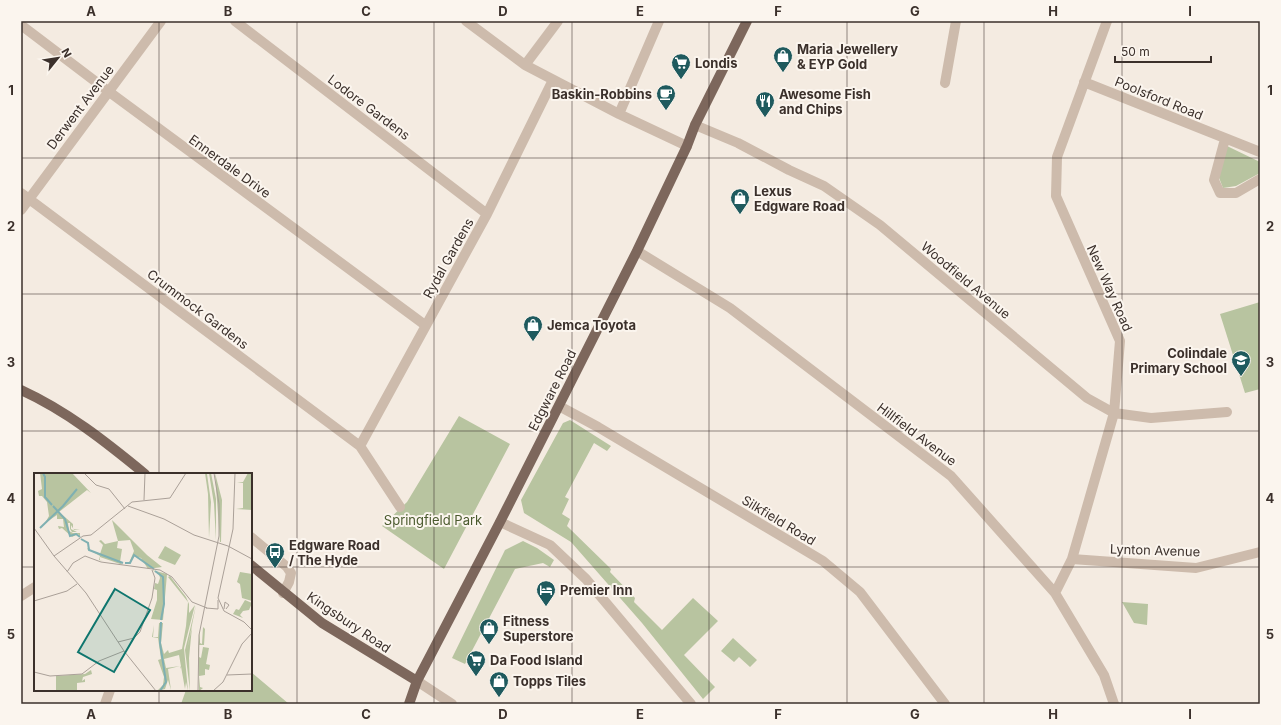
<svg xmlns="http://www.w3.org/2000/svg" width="1281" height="725" viewBox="0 0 1281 725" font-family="Inter,sans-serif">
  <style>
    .green { fill: #b8c4a0 }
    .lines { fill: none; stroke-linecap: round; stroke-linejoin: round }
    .minor { stroke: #cdbbac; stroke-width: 10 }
    .tertiary { stroke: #cdbbac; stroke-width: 10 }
    .primary { stroke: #7d675c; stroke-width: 10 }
    .grid { fill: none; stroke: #3b302b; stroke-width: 1; stroke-opacity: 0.55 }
    .labels { text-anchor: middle; stroke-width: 4; stroke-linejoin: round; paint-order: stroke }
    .poi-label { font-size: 13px; font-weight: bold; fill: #3b302b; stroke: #fbf5ee; text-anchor: start }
    .street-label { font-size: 13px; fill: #3b302b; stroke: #fbf5ee }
    .park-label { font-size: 13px; fill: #4a5a2e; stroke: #fbf5ee }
    .inset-river { fill: none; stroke: #7fb0b2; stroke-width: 2 }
    .inset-road { fill: none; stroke: #aaa098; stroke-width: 1 }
    .view { fill: #0f766e; fill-opacity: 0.15; stroke: #0f766e; stroke-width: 2 }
    .inset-edge { fill: none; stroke: #3b302b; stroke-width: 2 }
    .neatline { fill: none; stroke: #3b302b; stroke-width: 1.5 }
    .grid-label { font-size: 13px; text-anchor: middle; font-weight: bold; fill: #3b302b }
  </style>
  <rect width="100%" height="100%" fill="#f4ebe1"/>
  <path class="green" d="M1227,146L1260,162V173L1236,186L1223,188L1218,175Z
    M1260,302V389L1245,393L1220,314Z
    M459,416L510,444L444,569L382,526L407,502Z
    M570,420L611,446L607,451L594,443L565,497L569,499L562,514L570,519L567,526L611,569L610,572L635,598L634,602L662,630L693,598L718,621L684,655L715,687L703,699L642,623L571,542L524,513L521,500L563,423Z
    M523,541L537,548L554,560L550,567L543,563L515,569L465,664L452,658L505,550Z
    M1122,602L1148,604L1147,625L1134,623Z
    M733,638L757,660L750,667L739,657L734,662L721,651Z
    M251,672L289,704H181L186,690H251Z"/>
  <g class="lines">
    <path class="minor" d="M235,21L487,214
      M466,21L525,65L619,114L687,146
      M21,25L108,91L425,325
      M525,65L558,21
      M1084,82L1260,152
      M945,83L956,21
      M619,114L659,21
      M695,125L738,143L789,170L824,186L880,225L1087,398L1114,413L1151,418L1227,412
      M1225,139L1214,180L1220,193H1236L1260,179
      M21,193L360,446L400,507
      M21,210L161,21
      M637,251L730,308L951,476L1055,593L1104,675L1114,704
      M559,406L598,427L823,561L860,592L945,704
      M360,446L487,214L553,80
      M251,537L287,567L291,573L289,582L283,593
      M1072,559L1196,568L1260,552
      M1055,593L1072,559L1114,413L1120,341L1056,196L1057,157L1107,21
      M21,596L35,587
      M417,681L452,704
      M105,704L110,690"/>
    <path class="tertiary" d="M500,522L550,545L586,579L691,704"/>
    <path class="primary" d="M21,390C67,411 106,442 145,474
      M251,565L322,623L417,681
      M409,704L417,681L500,522L637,251L687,146L695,125L747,21"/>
  </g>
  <path class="grid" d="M159,21V474M297,21V704M434,21V704M572,21V704M709,21V704M847,21V704M984,21V704M1122,21V704M21,158H1260M21,294H1260M21,431H1260M21,567H35M251,567H1260M159,690V704"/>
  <defs>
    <g id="shop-pin" transform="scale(1)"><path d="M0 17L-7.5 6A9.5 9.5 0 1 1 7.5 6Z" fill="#1f5a5e" stroke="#fbf5ee"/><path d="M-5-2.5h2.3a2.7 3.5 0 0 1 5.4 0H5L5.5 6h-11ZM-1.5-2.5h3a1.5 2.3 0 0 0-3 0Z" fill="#fff"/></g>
    <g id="supermarket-pin" transform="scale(1)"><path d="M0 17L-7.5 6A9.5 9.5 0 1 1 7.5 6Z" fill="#1f5a5e" stroke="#fbf5ee"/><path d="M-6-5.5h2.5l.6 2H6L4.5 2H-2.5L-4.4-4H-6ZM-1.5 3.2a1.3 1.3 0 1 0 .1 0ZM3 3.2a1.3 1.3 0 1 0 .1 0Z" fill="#fff"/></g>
    <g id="cafe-pin" transform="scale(1)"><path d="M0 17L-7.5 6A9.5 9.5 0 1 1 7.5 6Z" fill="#1f5a5e" stroke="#fbf5ee"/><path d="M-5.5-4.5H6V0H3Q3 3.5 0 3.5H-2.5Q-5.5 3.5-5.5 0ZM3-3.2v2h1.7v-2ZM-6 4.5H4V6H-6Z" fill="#fff"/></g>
    <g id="restaurant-pin" transform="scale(1)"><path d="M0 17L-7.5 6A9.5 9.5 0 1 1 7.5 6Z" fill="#1f5a5e" stroke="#fbf5ee"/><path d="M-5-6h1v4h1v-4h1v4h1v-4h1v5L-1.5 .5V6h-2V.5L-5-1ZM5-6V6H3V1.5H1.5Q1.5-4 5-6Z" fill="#fff"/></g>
    <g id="school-pin" transform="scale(1)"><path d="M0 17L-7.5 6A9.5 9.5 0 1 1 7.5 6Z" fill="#1f5a5e" stroke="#fbf5ee"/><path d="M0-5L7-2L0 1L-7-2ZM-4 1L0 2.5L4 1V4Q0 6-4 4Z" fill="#fff"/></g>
    <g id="bus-pin" transform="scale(1)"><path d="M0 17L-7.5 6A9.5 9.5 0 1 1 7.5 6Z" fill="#1f5a5e" stroke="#fbf5ee"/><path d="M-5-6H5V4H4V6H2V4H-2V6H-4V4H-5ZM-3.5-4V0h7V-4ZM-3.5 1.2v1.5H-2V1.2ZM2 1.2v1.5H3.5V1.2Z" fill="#fff"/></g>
    <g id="hotel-pin" transform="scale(1)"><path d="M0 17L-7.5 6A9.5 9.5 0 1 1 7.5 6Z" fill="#1f5a5e" stroke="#fbf5ee"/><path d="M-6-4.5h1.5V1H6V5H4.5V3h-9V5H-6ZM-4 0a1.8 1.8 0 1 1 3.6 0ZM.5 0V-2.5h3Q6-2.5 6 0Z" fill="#fff"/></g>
  </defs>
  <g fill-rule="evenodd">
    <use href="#shop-pin" x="783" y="56"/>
    <use href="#supermarket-pin" x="681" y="63"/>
    <use href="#cafe-pin" x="666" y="94"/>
    <use href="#restaurant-pin" x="765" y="101"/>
    <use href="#shop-pin" x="740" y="198"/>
    <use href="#shop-pin" x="533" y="325"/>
    <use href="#school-pin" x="1241" y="360"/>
    <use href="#bus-pin" x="275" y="552"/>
    <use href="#hotel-pin" x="546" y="590"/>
    <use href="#shop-pin" x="489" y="628"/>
    <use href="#supermarket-pin" x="476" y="660"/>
    <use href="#shop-pin" x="499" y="681"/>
  </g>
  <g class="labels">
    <g class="poi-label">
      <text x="797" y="54">Maria Jewellery<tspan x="797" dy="15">&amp; EYP Gold</tspan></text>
      <text x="695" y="68">Londis</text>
      <text x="652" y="99" text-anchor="end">Baskin-Robbins</text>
      <text x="779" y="99">Awesome Fish<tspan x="779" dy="15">and Chips</tspan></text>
      <text x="754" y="196">Lexus<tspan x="754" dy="15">Edgware Road</tspan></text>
      <text x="547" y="330">Jemca Toyota</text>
      <text x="1227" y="358" text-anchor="end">Colindale<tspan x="1227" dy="15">Primary School</tspan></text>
      <text x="289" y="550">Edgware Road<tspan x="289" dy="15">/ The Hyde</tspan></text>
      <text x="560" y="595">Premier Inn</text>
      <text x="503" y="626">Fitness<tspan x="503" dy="15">Superstore</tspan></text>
      <text x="490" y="665">Da Food Island</text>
      <text x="513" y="686">Topps Tiles</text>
    </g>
    <g class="street-label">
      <text transform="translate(1159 98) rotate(22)" y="5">Poolsford Road</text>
      <text transform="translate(80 107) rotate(-53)" y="5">Derwent Avenue</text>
      <text transform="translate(369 107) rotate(37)" y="5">Lodore Gardens</text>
      <text transform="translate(230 166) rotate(36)" y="5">Ennerdale Drive</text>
      <text transform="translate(448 258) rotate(-61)" y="5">Rydal Gardens</text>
      <text transform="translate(966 280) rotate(40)" y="5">Woodfield Avenue</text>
      <text transform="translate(1110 288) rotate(66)" y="5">New Way Road</text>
      <text transform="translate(198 309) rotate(37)" y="5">Crummock Gardens</text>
      <text transform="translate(552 390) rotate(-63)" y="5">Edgware Road</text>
      <text transform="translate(917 434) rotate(37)" y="5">Hillfield Avenue</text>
      <text transform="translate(779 520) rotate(31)" y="5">Silkfield Road</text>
      <text transform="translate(1155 550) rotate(2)" y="5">Lynton Avenue</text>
      <text transform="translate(349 622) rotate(34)" y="5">Kingsbury Road</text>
    </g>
    <g class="park-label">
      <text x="433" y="525">Springfield Park</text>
    </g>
  </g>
  <g transform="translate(34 473)">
    <rect width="218" height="218" fill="#f4ebe1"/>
    <path d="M6,0H38L57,20L53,17L25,39L39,51V56L46,57H40L37,52V56L43,59H38L36,56V50H34L35,58L39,60H46V64L44,61L38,64L28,55L25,56L24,53L30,54L29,46H23V42L11,50L15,43L13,29L8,23H5L4,18L8,16ZM171,0L173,1L177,29L175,65L174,21ZM175,0H177L182,26V67L180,31ZM181,0L188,27L187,69H186ZM214,0H218V37L202,36L209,35V10L203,9H209ZM78,47L113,82L128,94L114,96L107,85L101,83L95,90L100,78L96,67L84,68L83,75L88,76L86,89L89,92L66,84V87L69,88L65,87L66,83L53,76L51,78L55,74L56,77L66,81L69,72L65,68L67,67L71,71L84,68ZM131,73L147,82L141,92L124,85ZM118,97L133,101L129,147L117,146L123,127V117L120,116L121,110L124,111L126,105L125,101ZM206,99L218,101L217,113L208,112L218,113V128L208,125L206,111L203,109ZM136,103L152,124L155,131V140L161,132L150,175L154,218L152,209L151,216L145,182L130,186L132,195L146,193L147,194V196L146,193L134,196L137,217L134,207L131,216L123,218L129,212L130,204L124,187L127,186L124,165L118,164L120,152L119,164H124L125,150H129L127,170L130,181L134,177L135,180L148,176L152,153L154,129L134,104ZM211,127L218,130L215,137L209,138L206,142L209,145L199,141L202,136L205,137ZM162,132L153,177L158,154L155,185L156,218L151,177ZM169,154L171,156L170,172H165V184L167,185L169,174L175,175L172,191L176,192L175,197L171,196V202L165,203L166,214L169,215L165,218L164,177L166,157V170L168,171ZM57,197L58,201L49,204L48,208L51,206V209L43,210V218H22V203L51,201Z" fill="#b8c4a0"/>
    <path class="inset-river" d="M9,0L11,4V24L18,32M19,33L31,46L36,63L42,61L46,64M6,55L29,33L43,16M47,66L54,70L55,77L89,90M91,90H96L100,82L120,96M121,98L129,104L130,131L127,147M126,218L132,209L126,170L127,149"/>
    <path class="inset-road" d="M50,0L62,12L75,16L91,36M201,0L199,56L184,125L190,138L210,149L218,157M110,27L111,0M94,33L130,46L160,62L194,73L218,86M0,55L20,83L52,120L90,178L122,218M20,83L49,63L57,62L98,29L136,25L152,0M33,99L39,90L51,83L67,89L126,97L138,104L158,129L173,135M0,128L33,118L43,111M172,135L184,136V127M190,136L191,129L195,132L192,136M84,169L100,165L106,159L118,125L121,105L118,97M0,199L16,203L48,201L65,188L90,178M193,202L218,201M164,218L165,162L185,63V31L180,0M179,218L189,209L208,171L218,160"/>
    <path class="view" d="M81,116L116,137L80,199L44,179Z"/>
    <rect width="218" height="218" class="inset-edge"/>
  </g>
  <rect width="1281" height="725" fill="none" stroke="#fbf5ee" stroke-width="44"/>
  <g transform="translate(58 58) rotate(60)" stroke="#fbf5ee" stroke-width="3" paint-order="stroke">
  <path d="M0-3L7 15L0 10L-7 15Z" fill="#3b302b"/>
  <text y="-6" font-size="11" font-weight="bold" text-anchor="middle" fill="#3b302b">N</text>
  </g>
  <path d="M1115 56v6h96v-6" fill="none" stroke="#3b302b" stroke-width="2"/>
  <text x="1121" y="56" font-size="12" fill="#3b302b" stroke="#fbf5ee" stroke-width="3" paint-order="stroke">50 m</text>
  <rect x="22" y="22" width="1237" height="681" class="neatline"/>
  <g class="grid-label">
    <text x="91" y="16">A</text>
    <text x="228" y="16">B</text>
    <text x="366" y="16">C</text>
    <text x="503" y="16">D</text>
    <text x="640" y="16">E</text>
    <text x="778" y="16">F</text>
    <text x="915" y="16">G</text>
    <text x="1053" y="16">H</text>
    <text x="1190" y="16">I</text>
    <text x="11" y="95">1</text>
    <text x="1270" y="95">1</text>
    <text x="11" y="231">2</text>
    <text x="1270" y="231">2</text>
    <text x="11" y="367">3</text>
    <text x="1270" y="367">3</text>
    <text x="11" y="503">4</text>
    <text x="1270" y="503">4</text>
    <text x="11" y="639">5</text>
    <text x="1270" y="639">5</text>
    <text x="91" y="719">A</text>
    <text x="228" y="719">B</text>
    <text x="366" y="719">C</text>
    <text x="503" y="719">D</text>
    <text x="640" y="719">E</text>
    <text x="778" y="719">F</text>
    <text x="915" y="719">G</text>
    <text x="1053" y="719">H</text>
    <text x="1190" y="719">I</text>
  </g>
</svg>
